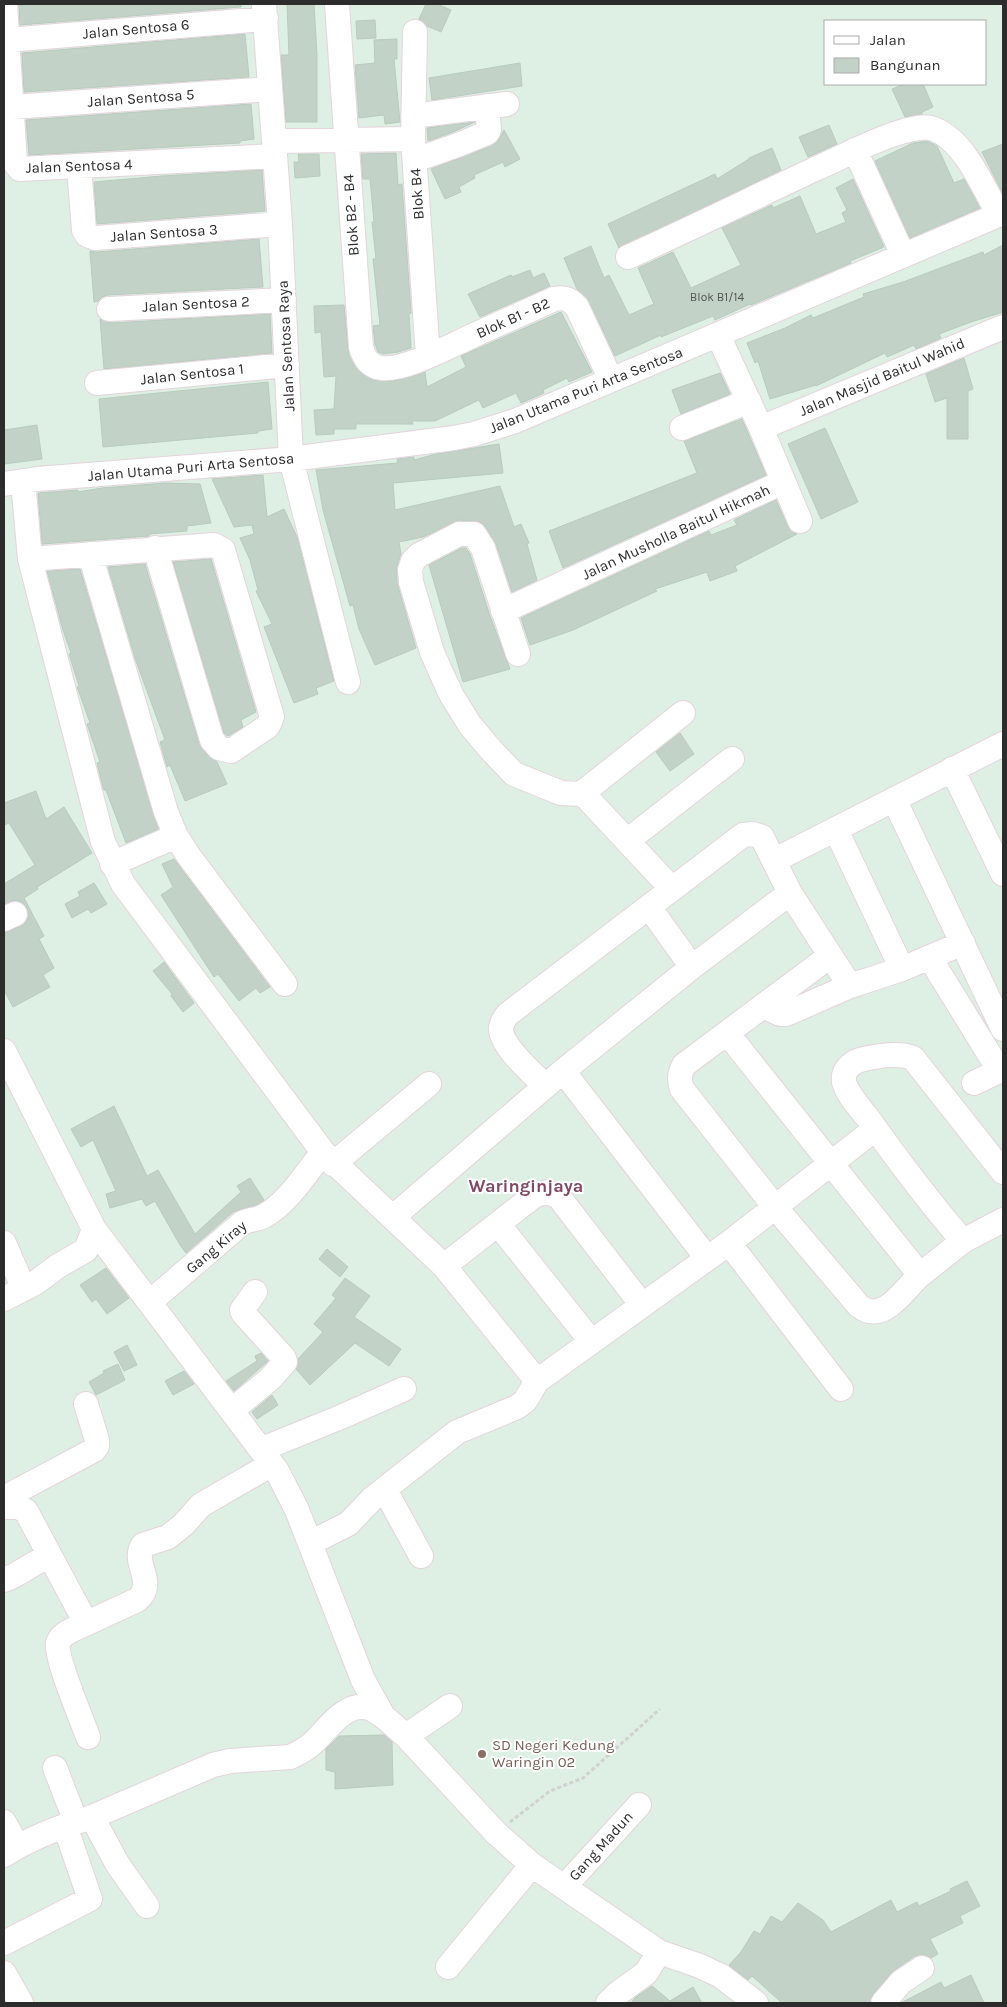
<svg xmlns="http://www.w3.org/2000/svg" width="1007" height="2007" viewBox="0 0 1007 2007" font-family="Karla,sans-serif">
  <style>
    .building { fill: #c3d2c7; stroke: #b7cbbe }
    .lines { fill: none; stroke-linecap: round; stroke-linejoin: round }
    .minor-casing { stroke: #e6d3dc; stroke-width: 26 }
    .path { stroke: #d1d1d1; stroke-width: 3; stroke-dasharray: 4 2.5; stroke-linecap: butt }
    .minor { stroke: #fff; stroke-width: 24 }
    .education-dot { fill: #8d6e63; stroke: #fff; stroke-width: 2 }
    .labels { text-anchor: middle; stroke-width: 4; stroke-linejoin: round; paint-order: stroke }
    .number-label { font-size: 12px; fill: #525653 }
    .street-label { font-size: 15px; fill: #2c2c2c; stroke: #fff }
    .education-label { font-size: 15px; fill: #785e54; stroke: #fff; text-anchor: start }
    .quarter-label { font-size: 18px; font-weight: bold; fill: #814964; stroke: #fff }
  </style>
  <rect width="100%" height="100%" fill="#deefe3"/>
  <path class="building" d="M19,4H241V7L20,25Z
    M287,4H314L317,55V122H286L281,55H289Z
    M426,4H437L451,10L441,32L427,26L419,19Z
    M375,20L376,38L357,39L356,21Z
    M245,34L249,77L24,92L22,53Z
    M397,39V59H394L400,122L385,124L384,115L359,118L355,65L375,63L374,40Z
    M520,63L522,86L432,100L429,78Z
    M905,84H923L933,107L922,112V114L905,117L892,89Z
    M251,104L254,139L240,141V143L29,155L26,120Z
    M475,122L453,132L428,141L427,128Z
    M829,125L837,144L808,157L799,137Z
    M504,130L520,159L505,167L503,162L474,175L475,178L459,187L461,192L445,199L431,169L492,146L498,141Z
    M927,141L937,146L954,183L964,179L980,208L910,238L875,161L913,143Z
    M1003,144V194L982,152Z
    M772,148L781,170L619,248L608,224L715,174L717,179L749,159V158Z
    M396,153L398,185L402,184L411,313L409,314L411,348L398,352L383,354L378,352L375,344L373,326L380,325L373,259H376L372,222H374L370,179H363L361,154Z
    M298,154H319L320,176L295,178L294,162H299Z
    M262,170L265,211L97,224L94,182L162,176Z
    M853,179L884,247L850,261L851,263L751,305L750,304L715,320L713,316L661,337V335L615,356L589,301L577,289L564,258L591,246L604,278L609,275L629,315L654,304L638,268L673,252L691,288L741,265L722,228L772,205L773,208L800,196L816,234L846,222L842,213L847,210L836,188Z
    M259,239L263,287L108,295L102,297L98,301L94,302L90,251L97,252Z
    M1003,245V312L971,322L939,334L941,338L916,349L914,345L887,357L885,353L816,386V385L770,399L758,361L755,363L747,343L785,328L811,315L813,318L864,297L863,294L903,282L983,252L984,255Z
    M530,270L533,278L544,273L550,286L480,317L468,294L511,275L512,277Z
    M344,305L349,356L358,371L373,380L393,381L425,372L427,387L466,367L461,356L561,312L592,372L569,382L567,378L543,390L544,393L521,403L516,393L483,408L479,400L435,421H412L413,424H356V429H334V434L316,435L314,410L334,409L336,376L324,377L321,332L315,333L314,306Z
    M270,314L272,353L104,369L100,319L110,323Z
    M964,358L973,389L968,391V439H947V398L935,402L926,374Z
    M720,373L730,394L681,414L672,390Z
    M268,382L272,429L258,431V433L103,447L99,399Z
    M742,419L766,475L563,568L549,531L697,473L684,441Z
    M37,425L42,459L4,464V430Z
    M825,428L858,502L821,519L788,444Z
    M499,444L503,473L393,483L395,510L500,486L514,527L521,524L529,543L527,544L537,580L512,592L496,544L486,527L480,522L459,520L423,537L399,542L401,554L397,566V583L416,648L375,665L359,629L353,605L350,606L323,510L316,470L398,463L397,459L414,457V460L436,454Z
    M263,475L267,517L284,509L297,537L334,681L316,688L318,694L294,703L264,627L272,624L256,591L258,590L250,560L240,538L254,534L252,525L234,527L212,479Z
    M165,483L200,484L211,523L187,526V531L149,534V536L42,544L38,493L78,490V492L102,488Z
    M776,500L788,527L791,532L797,534L735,566L737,571L710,581L707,572L655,589L657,591L573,630L530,645L521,618L709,531L711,535L737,525L734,520Z
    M462,548H466L470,554L490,616L510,669L463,682L429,565Z
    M211,559L256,712L241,720L243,727L228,736L224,733L173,562Z
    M145,564L199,744L209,757L217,762L227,784L185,801L170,765L167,767L160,742L165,740L136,661L108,567Z
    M80,569L158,829L126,843L106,790H104L103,787L97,763L100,762L87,724L90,723L79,692L77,687L79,686L69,654L71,653L63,630L47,571Z
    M680,733L694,754L670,771L656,752Z
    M36,791L46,819L64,807L92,853L37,887L38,889L24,898L44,936L39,939L54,968L43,975L50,987L13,1007L4,990V933L21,926L26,922L29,915L27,908L23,903L16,900L4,904V884L35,865L9,823L4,825V803Z
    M174,859L270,987L260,993L256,988L239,1001L218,974L214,977L161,895L173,887L162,864Z
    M94,883L107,904L91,913L88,909L72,918L65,904L80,896L78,892Z
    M164,962L194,1003L183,1012L171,996L172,994L153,971Z
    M114,1106L147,1176L158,1170L195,1234L241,1192L237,1186L250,1178L264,1200L256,1205L233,1212L186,1253L180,1245L155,1201L146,1206L142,1199L110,1208L106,1194L116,1191L93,1140L81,1147L71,1129Z
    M327,1249L348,1267L340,1277L319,1259Z
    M106,1268L129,1298L107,1314L96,1299L92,1302L80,1285Z
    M345,1278L370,1296L354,1317L401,1349L389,1366L355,1343L310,1385L296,1369L298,1359L323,1332L314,1324L336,1298L332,1295Z
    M127,1345L137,1365L124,1371L114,1352Z
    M261,1353L268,1361L234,1391L226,1381L257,1361L255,1356Z
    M118,1364L125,1380L96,1395L89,1382L104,1373L103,1371Z
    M184,1371L194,1384L173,1395L165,1381Z
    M272,1395L278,1405L257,1419L252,1412Z
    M384,1735L392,1742L393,1785L335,1789V1772L326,1770V1749L339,1736Z
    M967,1881L980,1906L960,1916L963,1923L930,1939L938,1954L931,1958L922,1954L915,1956L893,1971L873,1994L870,2003H782L752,1976L748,1980L729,1965L741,1952L754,1931L760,1934L771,1916L782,1922L798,1903L823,1920L831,1932L891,1900L897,1912L917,1902L919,1906L951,1891L950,1889Z
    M971,1975L984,2003H901L941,1982L944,1988Z
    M652,1986L670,2001L693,1987L702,2003H631L636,1997Z"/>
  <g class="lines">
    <g class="minor-casing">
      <path id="minor" d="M5,4L15,163L20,169L275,156
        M264,4L280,224L291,459L348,682
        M337,4L361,347C364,358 369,366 381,368C404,371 448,347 470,337C498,324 526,312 554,299C565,297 570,299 577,307L611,380
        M415,32L413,139L428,356
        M7,40L266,19
        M12,107L270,89
        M413,116L507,104
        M274,141L413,139
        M855,150L903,255
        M415,160L458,145L487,133L489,130L487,106
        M79,167L84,230L87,235L96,238L280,224
        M628,257C690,229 751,199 813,170C843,157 872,140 904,131C913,129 925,125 934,129C965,141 983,187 999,215
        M109,309L284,300
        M718,335L761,428L800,521
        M97,383L287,365
        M682,428L749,401
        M761,428L1003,327
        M23,481L30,559L103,842L123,884L323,1152L444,1266L537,1381L729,1243L875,1129
        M4,484L37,479L291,459L454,438L474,434L515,421L1003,213
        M90,554L166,812L176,836L188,855L285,984
        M30,559L214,545L223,550L272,717L268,726L231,751L219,748L212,740L155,548
        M503,611L783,482
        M518,654L483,548L474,534H459L419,555L413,561L410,570L411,582L432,652L443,677L452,696L470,725L491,750L514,774L561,793L581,794L587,798L672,889
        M952,769L1003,874
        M581,794L683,713
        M894,799L1003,1029
        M836,830L902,969
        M627,841L732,759
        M775,860L1003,744
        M112,864L176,836
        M649,907L692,967
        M4,919L15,914
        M930,958L999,1070
        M763,1006L780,1014H786L850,986L902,969L963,943
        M727,1033L920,1275C904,1289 884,1325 859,1306L775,1207L682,1089C679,1080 679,1074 684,1065L830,956
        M4,1051L94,1229L277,1471L297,1510L363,1680L383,1716L406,1736L496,1833L532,1865L659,1952L700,1966L721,1976L756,2003
        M563,1071L707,1258
        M974,1083L1003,1069
        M545,1086C533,1073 500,1046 501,1028C502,1022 504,1018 508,1014L743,835L753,834L762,837L790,893L850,986
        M333,1164L429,1084
        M1003,1172L913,1058C899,1052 879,1056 864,1059C853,1061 842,1069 844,1082C847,1094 859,1107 867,1117C897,1159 929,1202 963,1241L1003,1220
        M393,1217L563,1071L692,967L790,893
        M498,1224L591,1341
        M4,1243L24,1289
        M729,1243L841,1389
        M444,1266L535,1195L548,1192L559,1197L642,1305
        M920,1275L963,1241
        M4,1299L35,1283L58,1266L86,1250L94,1229
        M150,1302L242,1223C249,1219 257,1220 264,1216C288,1203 306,1173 323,1152
        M232,1410L270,1379L285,1362L284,1358L243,1313L242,1310L255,1292
        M262,1449L341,1417L404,1389
        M385,1490L421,1556
        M4,1498L94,1450L97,1446V1440L86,1404
        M4,1507H18L26,1511L86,1623
        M310,1543L348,1524L372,1499L457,1432L517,1407L525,1401L537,1381
        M4,1580C21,1574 33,1562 50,1556
        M406,1736L450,1706
        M88,1737C82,1720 55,1657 58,1643C60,1636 66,1633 72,1630L137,1600C158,1583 131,1563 143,1545L168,1537L183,1525L201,1505L272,1464
        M55,1768L76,1822
        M92,1817L118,1865L147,1906
        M4,1822L17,1846
        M4,1855C30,1838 62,1826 92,1817L213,1765L230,1761L290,1757C299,1753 307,1749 314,1742C328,1729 345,1701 369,1708C373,1709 378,1713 383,1716
        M564,1887L639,1805
        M4,1943L90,1899L65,1826
        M448,1967L532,1865
        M4,1973L21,2003
        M608,2003L617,1994L646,1973L659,1952
        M883,2003L901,1982L922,1968"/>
    </g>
    <path class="path" d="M510,1822L550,1791L583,1778L660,1709"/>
    <use href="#minor" class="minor"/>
  </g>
  <circle class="education-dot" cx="482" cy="1754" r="5"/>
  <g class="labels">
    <g class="number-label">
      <text x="717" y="301">Blok B1/14</text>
    </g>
    <g class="street-label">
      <text transform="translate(136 29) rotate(-5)" y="5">Jalan Sentosa 6</text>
      <text transform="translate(141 98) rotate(-4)" y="5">Jalan Sentosa 5</text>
      <text transform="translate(79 166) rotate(-2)" y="5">Jalan Sentosa 4</text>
      <text transform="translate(417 194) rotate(-94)" y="5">Blok B4</text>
      <text transform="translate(351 215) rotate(-94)" y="5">Blok B2 - B4</text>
      <text transform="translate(164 233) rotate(-4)" y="5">Jalan Sentosa 3</text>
      <text transform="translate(196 304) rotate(-3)" y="5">Jalan Sentosa 2</text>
      <text transform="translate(513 318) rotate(-24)" y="5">Blok B1 - B2</text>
      <text transform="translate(286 346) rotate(-93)" y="5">Jalan Sentosa Raya</text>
      <text transform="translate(192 374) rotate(-6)" y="5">Jalan Sentosa 1</text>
      <text transform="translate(882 377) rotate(-23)" y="5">Jalan Masjid Baitul Wahid</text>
      <text transform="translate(586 390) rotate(-22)" y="5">Jalan Utama Puri Arta Sentosa</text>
      <text transform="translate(191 467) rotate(-5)" y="5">Jalan Utama Puri Arta Sentosa</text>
      <text transform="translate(676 532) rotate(-25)" y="5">Jalan Musholla Baitul Hikmah</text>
      <text transform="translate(216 1247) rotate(-40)" y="5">Gang Kiray</text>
      <text transform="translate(601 1846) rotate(-48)" y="5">Gang Madun</text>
    </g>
    <g class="education-label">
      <text x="492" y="1750">SD Negeri Kedung<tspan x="492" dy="17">Waringin 02</tspan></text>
    </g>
    <g class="quarter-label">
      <text x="526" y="1192">Waringinjaya</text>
    </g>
  </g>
  <rect width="1007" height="2007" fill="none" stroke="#2c2c2c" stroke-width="10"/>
  <rect x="824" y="20" width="162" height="65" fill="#ffffff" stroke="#ababab"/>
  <rect x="834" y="36" width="25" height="8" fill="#ffffff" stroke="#ababab"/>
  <text x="870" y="45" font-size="15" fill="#2c2c2c">Jalan</text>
  <rect x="834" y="58" width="25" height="15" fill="#c3d2c7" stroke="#ababab"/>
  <text x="870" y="70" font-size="15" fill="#2c2c2c">Bangunan</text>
</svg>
